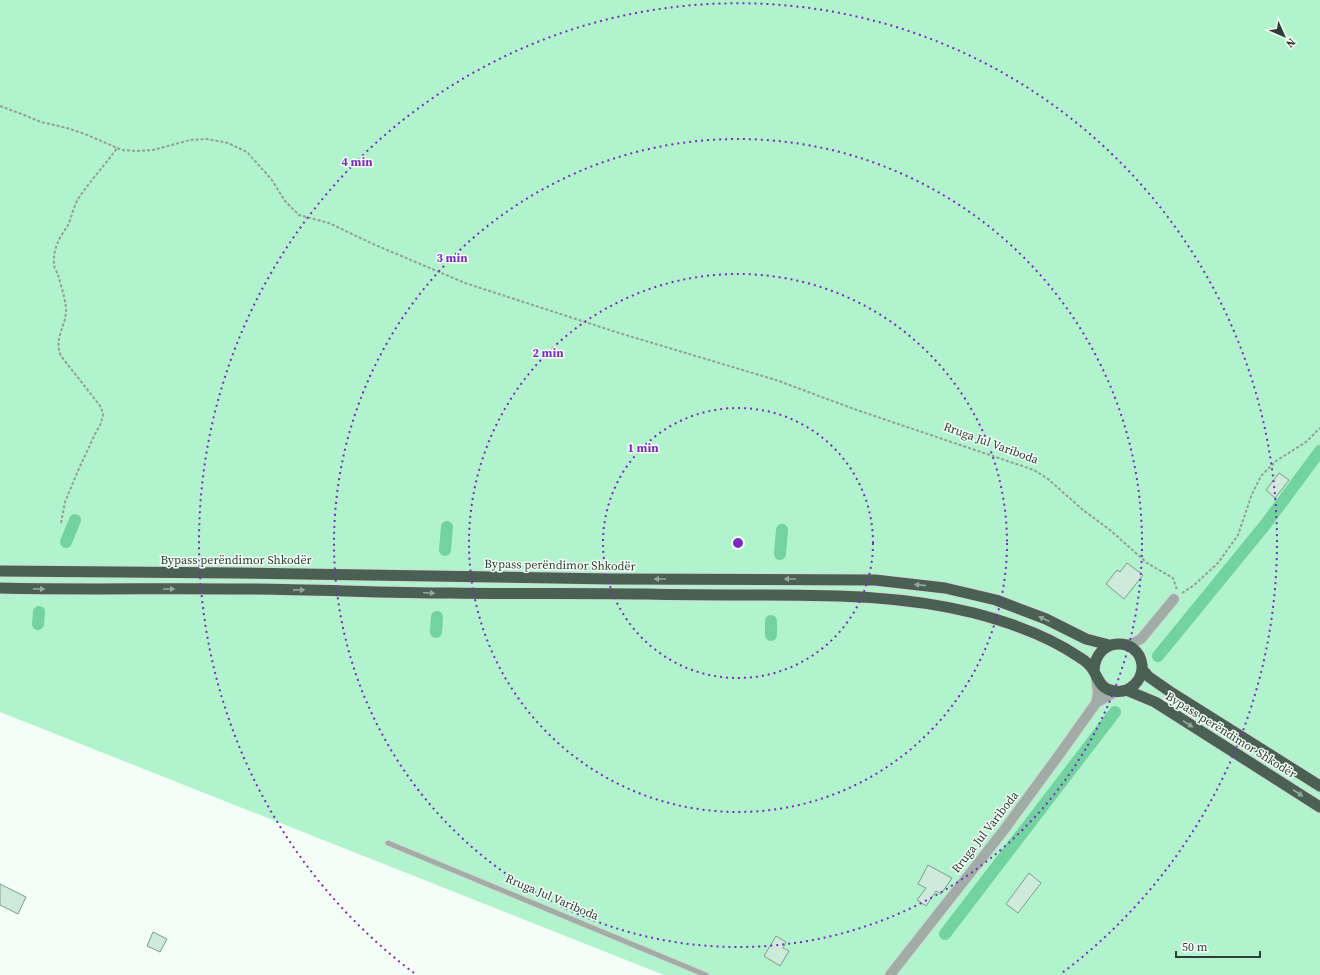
<svg xmlns="http://www.w3.org/2000/svg" width="1320" height="975" viewBox="0 0 1320 975" font-family="'Source Serif 4',serif">
  <style>
    .green { fill: #b0f3cd }
    .lines { fill: none; stroke-linecap: round; stroke-linejoin: round }
    .canal { stroke: #72d2a0; stroke-width: 12 }
    .building { fill: #ceeada; stroke: #819b8c }
    .service-casing { stroke: #d0dbd4; stroke-width: 7 }
    .minor-casing { stroke: #d0dbd4; stroke-width: 12 }
    .trunk-casing { stroke: #d0dbd4; stroke-width: 13 }
    .path { stroke: #949f98; stroke-width: 2; stroke-dasharray: 3 2; stroke-linecap: butt }
    .service { stroke: #a0aca5; stroke-width: 5 }
    .minor { stroke: #a0aca5; stroke-width: 10 }
    .trunk { stroke: #4a6053; stroke-width: 11 }
    .oneway { fill: #96a79d }
    .ring { fill: none; stroke: #7b2cbf; stroke-width: 2; stroke-dasharray: 2 4 }
    .labels { text-anchor: middle; stroke-width: 3; stroke-linejoin: round; paint-order: stroke }
    .street-label { font-size: 12px; fill: #313c36; stroke: #f3fef7 }
    .centre { fill: #7b2cbf; stroke: #f3fef7; stroke-width: 2 }
    .ring-label { font-size: 12px; text-anchor: middle; font-weight: bold; fill: #7b2cbf; stroke: #f3fef7; stroke-width: 3; stroke-linejoin: round; paint-order: stroke }
  </style>
  <rect width="100%" height="100%" fill="#f3fef7"/>
  <path class="green" d="M0,0H1320V975H664L0,712Z"/>
  <g class="lines">
    <path class="canal" d="M66,542L75,520
      M445,550L447,527
      M780,554L782,530
      M38,624L39,612
      M436,632L437,617
      M771,635V621
      M1158,656L1265,525L1320,451
      M945,934L1115,712"/>
  </g>
  <path class="building" d="M1279,473L1289,480L1275,498L1266,490Z
    M1127,563L1143,575L1124,599L1106,584L1117,570L1120,572Z
    M928,865L952,878L941,894L936,891L926,906L917,900L926,888L918,884Z
    M1029,873L1041,883L1018,913L1006,904Z
    M0,884L26,897L18,914L0,905Z
    M153,932L167,939L160,952L147,946Z
    M776,936L786,942L783,948L789,951L780,966L764,956Z"/>
  <g class="lines">
    <g class="service-casing">
      <path id="service" d="M388,843L706,975"/>
    </g>
    <g class="minor-casing">
      <path id="minor" d="M1125,645L1135,642L1141,639L1174,599
        M1096,678L1098,693L1096,703L1115,692
        M890,975L1004,830L1059,755L1096,703"/>
    </g>
    <g class="trunk-casing">
      <path id="trunk" d="M0,571L237,573L612,579L875,580L945,588L996,600L1046,619L1086,639L1109,645
        M0,588C80,590 161,588 241,589C311,589 380,593 450,593C515,594 581,593 646,594C686,595 727,595 767,595C836,595 906,596 974,613C1008,622 1050,637 1079,657C1084,660 1090,664 1093,670C1099,679 1100,689 1114,691C1129,694 1143,681 1142,665C1139,636 1095,636 1094,671
        M1142,669L1149,677L1172,693L1320,786
        M1126,690L1155,702L1320,807"/>
    </g>
    <path class="path" d="M0,106L24,115L41,122L67,128L85,134L122,150L137,151L153,150L190,140L207,139L228,143L247,152L272,180L285,201L299,215L329,223L373,244L465,283L619,333L776,380L854,409L1034,470L1048,479L1083,510L1110,530L1147,563L1173,578L1177,590
      M61,523L65,502L77,473L95,434L101,423L103,415L101,407L61,356C53,337 67,326 66,308C65,298 61,285 58,275C57,272 54,268 54,264C53,249 59,238 67,227C71,220 73,208 78,199C90,181 105,165 118,147
      M1182,593L1193,586L1218,563L1238,535L1252,494L1261,476L1276,461L1306,442L1320,428"/>
    <use href="#service" class="service"/>
    <use href="#minor" class="minor"/>
    <use href="#trunk" class="trunk"/>
  </g>
  <defs><path id="oneway-solid" d="M-6-.8H1V-3.2L6.5 0L1 3.2V.8H-6Z"/></defs>
  <g class="oneway">
    <use href="#oneway-solid" transform="translate(660 579) rotate(180)"/>
    <use href="#oneway-solid" transform="translate(790 579) rotate(-180)"/>
    <use href="#oneway-solid" transform="translate(920 585) rotate(-174)"/>
    <use href="#oneway-solid" transform="translate(39 589) rotate(1)"/>
    <use href="#oneway-solid" transform="translate(169 589)"/>
    <use href="#oneway-solid" transform="translate(299 590) rotate(1)"/>
    <use href="#oneway-solid" transform="translate(429 593) rotate(2)"/>
    <use href="#oneway-solid" transform="translate(1044 619) rotate(-155)"/>
    <use href="#oneway-solid" transform="translate(1188 724) rotate(33)"/>
    <use href="#oneway-solid" transform="translate(1298 793) rotate(33)"/>
  </g>
  <g class="ring">
    <circle cx="738" cy="543" r="135"/>
    <circle cx="738" cy="543" r="269"/>
    <circle cx="738" cy="543" r="404"/>
    <path d="M414 973A539 539 0 1 1 1062 973"/>
  </g>
  <g class="labels">
    <g class="street-label">
      <text transform="translate(991 443) rotate(20)" y="4">Rruga Jul Variboda</text>
      <text x="236" y="564">Bypass perëndimor Shkodër</text>
      <text transform="translate(560 565) rotate(1)" y="4">Bypass perëndimor Shkodër</text>
      <text transform="translate(1231 735) rotate(32)" y="4">Bypass perëndimor Shkodër</text>
      <text transform="translate(985 832) rotate(-52)" y="4">Rruga Jul Variboda</text>
      <text transform="translate(552 897) rotate(23)" y="4">Rruga Jul Variboda</text>
    </g>
  </g>
  <circle cx="738" cy="543" r="6" class="centre"/>
  <g class="ring-label">
    <text x="357" y="166">4 min</text>
    <text x="452" y="262">3 min</text>
    <text x="548" y="357">2 min</text>
    <text x="643" y="452">1 min</text>
  </g>
  <g transform="translate(1284 36) rotate(135)" stroke="#f3fef7" stroke-width="3" paint-order="stroke">
  <path d="M0-3L7 15L0 10L-7 15Z" fill="#313c36"/>
  <text y="-6" font-size="11" font-weight="bold" text-anchor="middle" fill="#313c36">N</text>
  </g>
  <path d="M1176 951v6h84v-6" fill="none" stroke="#313c36" stroke-width="2"/>
  <text x="1182" y="951" font-size="12" fill="#313c36" stroke="#f3fef7" stroke-width="3" paint-order="stroke">50 m</text>
</svg>
